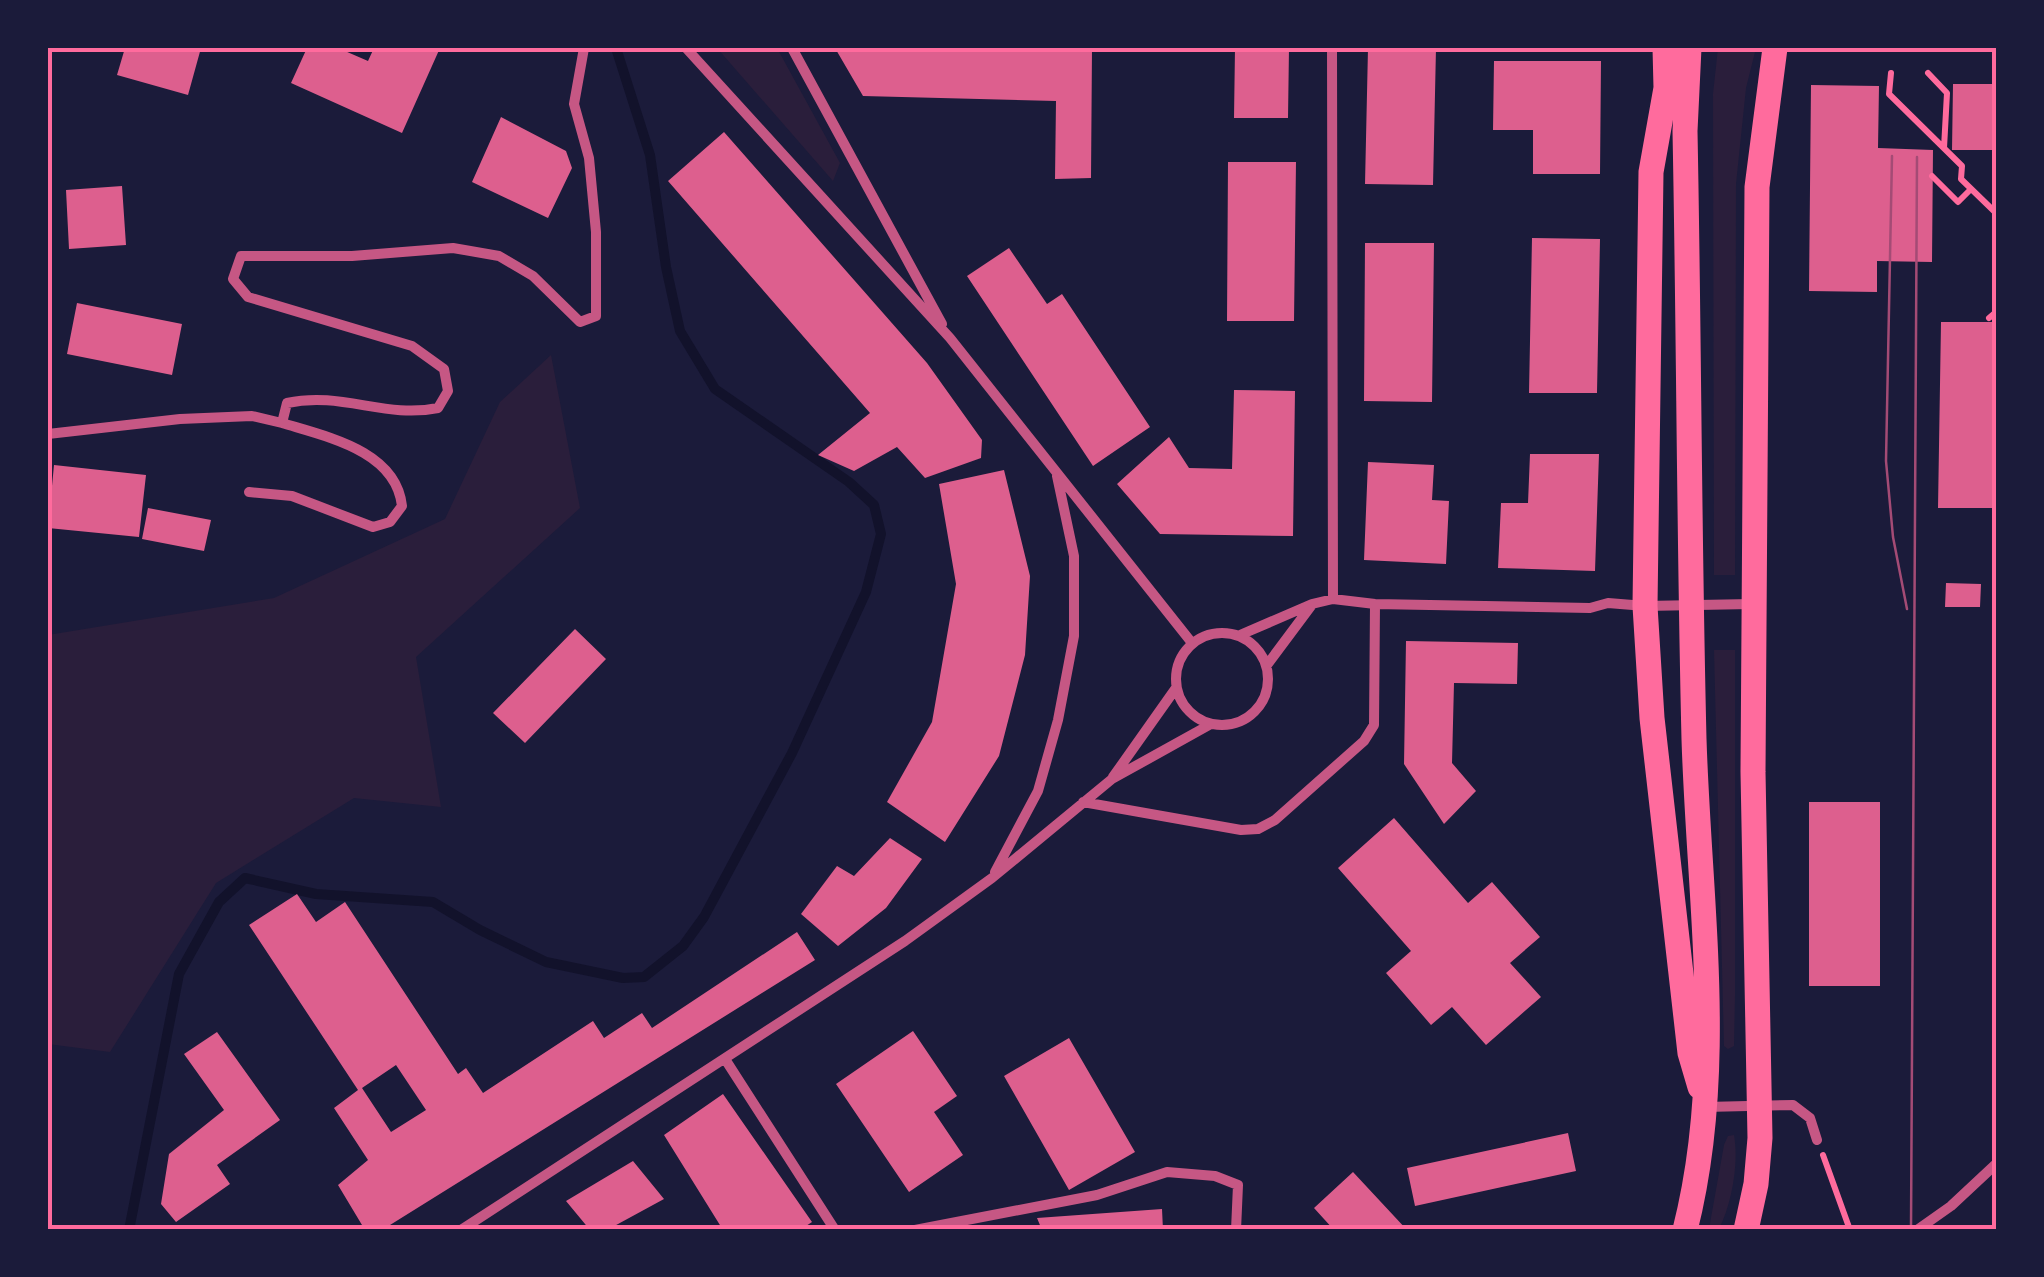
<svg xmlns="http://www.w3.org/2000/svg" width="2044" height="1277" viewBox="0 0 2044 1277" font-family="'DM Sans',sans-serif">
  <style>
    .green { fill: #2a1e3b }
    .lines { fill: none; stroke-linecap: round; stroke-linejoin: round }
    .stream { stroke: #12122b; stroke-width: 10 }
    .building { fill: #dd5f8e; fill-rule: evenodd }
    .path { stroke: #ff6b9d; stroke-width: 6 }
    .minor { stroke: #c65784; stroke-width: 10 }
    .primary { stroke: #ff6b9d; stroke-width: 25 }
    .tram { stroke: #a44b75; stroke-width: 2.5 }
    .neatline { fill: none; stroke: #ff6b9d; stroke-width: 4 }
  </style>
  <rect width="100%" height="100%" fill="#1b1b3a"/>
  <path class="green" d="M717,48H777L840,163L833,181Z
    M1718,48H1756L1746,88L1736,184L1735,575H1714L1713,94Z
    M551,355L580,508L416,657L441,807L354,798L216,883L110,1052L48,1044V635L274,598L445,519L500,402Z
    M1714,650H1735V996L1734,1046L1728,1049L1724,1046Z
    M1734,1135C1739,1163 1732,1203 1719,1229H1709L1724,1145L1728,1136Z"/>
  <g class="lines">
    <path class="stream" d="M129,1230L179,974L219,902L245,878L316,894L433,902L480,930L546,962L623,978L644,977L683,946L704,917L792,753L866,592L881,534L874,505L849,482L715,389L680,331L666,267L650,155L616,48"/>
  </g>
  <path class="building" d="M125,48H201L188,95L117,75Z
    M307,48H338L368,61L374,48H440L402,133L291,83Z
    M835,48H1092L1091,178L1055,179L1056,101L863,96Z
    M1235,48H1289L1288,118H1234Z
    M1368,48H1436L1433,185L1365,184Z
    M1494,61H1601L1600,174H1533V130H1493Z
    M1953,84H1996V150H1952Z
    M1811,85L1879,86L1878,148L1933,150L1932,262L1877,261V292L1809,291Z
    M501,117L566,151L572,168L548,218L472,182Z
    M724,132L927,363L982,440L981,458L925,478L897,447L854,471L818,455L870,413L668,181Z
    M1228,162H1296L1294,321H1227Z
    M122,186L126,245L69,249L66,190Z
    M1532,238L1600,239L1597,393H1529Z
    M1365,243H1434L1432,402L1364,401Z
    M1009,248L1047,304L1062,294L1150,427L1093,466L967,276Z
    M77,303L182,324L172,375L67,354Z
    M1941,322H1996V508H1938Z
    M1234,390L1295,391L1293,536L1160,534L1117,484L1169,437L1189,468L1232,469Z
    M1530,454H1599L1595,571L1498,568L1501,503H1528Z
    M1368,462L1434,465L1432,500L1449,501L1446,564L1364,560Z
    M54,465L146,475L139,537L48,528Z
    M1004,470L1030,576L1025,655L999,756L945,842L887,802L932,722L956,584L939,484Z
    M148,508L211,520L204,551L142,539Z
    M1946,583L1981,584L1980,607H1945Z
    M575,629L606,659L525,743L493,713Z
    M1406,641L1518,643L1517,684L1454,683L1452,763L1476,791L1444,824L1404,764Z
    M1809,802H1880V986H1809Z
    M1394,818L1468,903L1492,882L1540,937L1510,963L1541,997L1486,1045L1452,1007L1431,1025L1386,973L1411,951L1338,868Z
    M890,838L922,859L886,908L838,946L801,914L837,866L854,876Z
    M297,894L316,922L345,902L458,1074L466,1068L483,1093L593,1021L604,1038L642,1013L652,1028L797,932L815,960L382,1230H365L338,1185L368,1160L334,1108L358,1090L249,925ZM396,1065L426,1110L391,1132L362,1088Z
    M913,1031L957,1096L934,1112L963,1155L909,1192L836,1084Z
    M217,1032L280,1120L217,1165L230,1184L176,1222L161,1204L169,1154L224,1110L184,1054Z
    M1069,1038L1135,1152L1069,1190L1004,1076Z
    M723,1094L812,1222L800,1230H723L664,1135Z
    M1568,1133L1576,1171L1415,1206L1407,1168Z
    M633,1161L664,1199L607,1230H590L566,1201Z
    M1353,1172L1407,1230H1334L1314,1208Z
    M1162,1209L1163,1230H1042L1037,1218Z"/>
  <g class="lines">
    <path class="path" d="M1891,73L1889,94L1962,166L1961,179L1996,213
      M1928,73L1947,93L1944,148
      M1932,176L1958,202L1971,189
      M1989,318L1996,312
      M1823,1155L1850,1230"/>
    <path class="minor" d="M686,48L950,338L1192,643
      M792,48L942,324
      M1332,48L1333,599
      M48,434L180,419L252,416L282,423L287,403C342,391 385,419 438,408L448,391L444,369L412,346L248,297L233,279L241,256H352L453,248L499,256L533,276L580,322L596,316V232L589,158L574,104L584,48
      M249,492L292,496L373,527L390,522L402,506C396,451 328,437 282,423
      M1176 679a46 46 0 1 1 92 0a46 46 0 1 1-92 0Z
      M1240,635L1312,604L1333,599L1375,604L1590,608L1608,603L1645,606L1751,604
      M1267,665L1311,606
      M1113,777L1176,688
      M1083,802L1241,830L1258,829L1275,820L1364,741L1374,725L1375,604
      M995,872L1038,791L1058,720L1074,636V556L1057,476
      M725,1059L835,1230
      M1705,1107L1793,1105L1810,1118L1817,1140
      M461,1230L905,941L992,878L1112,779L1211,724
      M915,1230L1097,1195L1167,1172L1215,1176L1238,1185L1236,1230
      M1917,1230L1951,1206L1996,1164"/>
    <path class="primary" d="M1665,48L1666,88L1651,172L1645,606L1652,718L1690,1053L1700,1087
      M1685,1230C1726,1069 1699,902 1694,739C1689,536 1689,334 1685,131L1689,48
      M1746,1230L1756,1184L1760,1138L1753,772L1757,187L1775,48"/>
    <path class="tram" d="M1892,156L1886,461L1893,537L1907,609
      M1911,1230L1917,157"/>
  </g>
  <rect width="2044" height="1277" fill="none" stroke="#1b1b3a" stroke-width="100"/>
  <rect x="50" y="50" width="1944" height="1177" class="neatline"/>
</svg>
